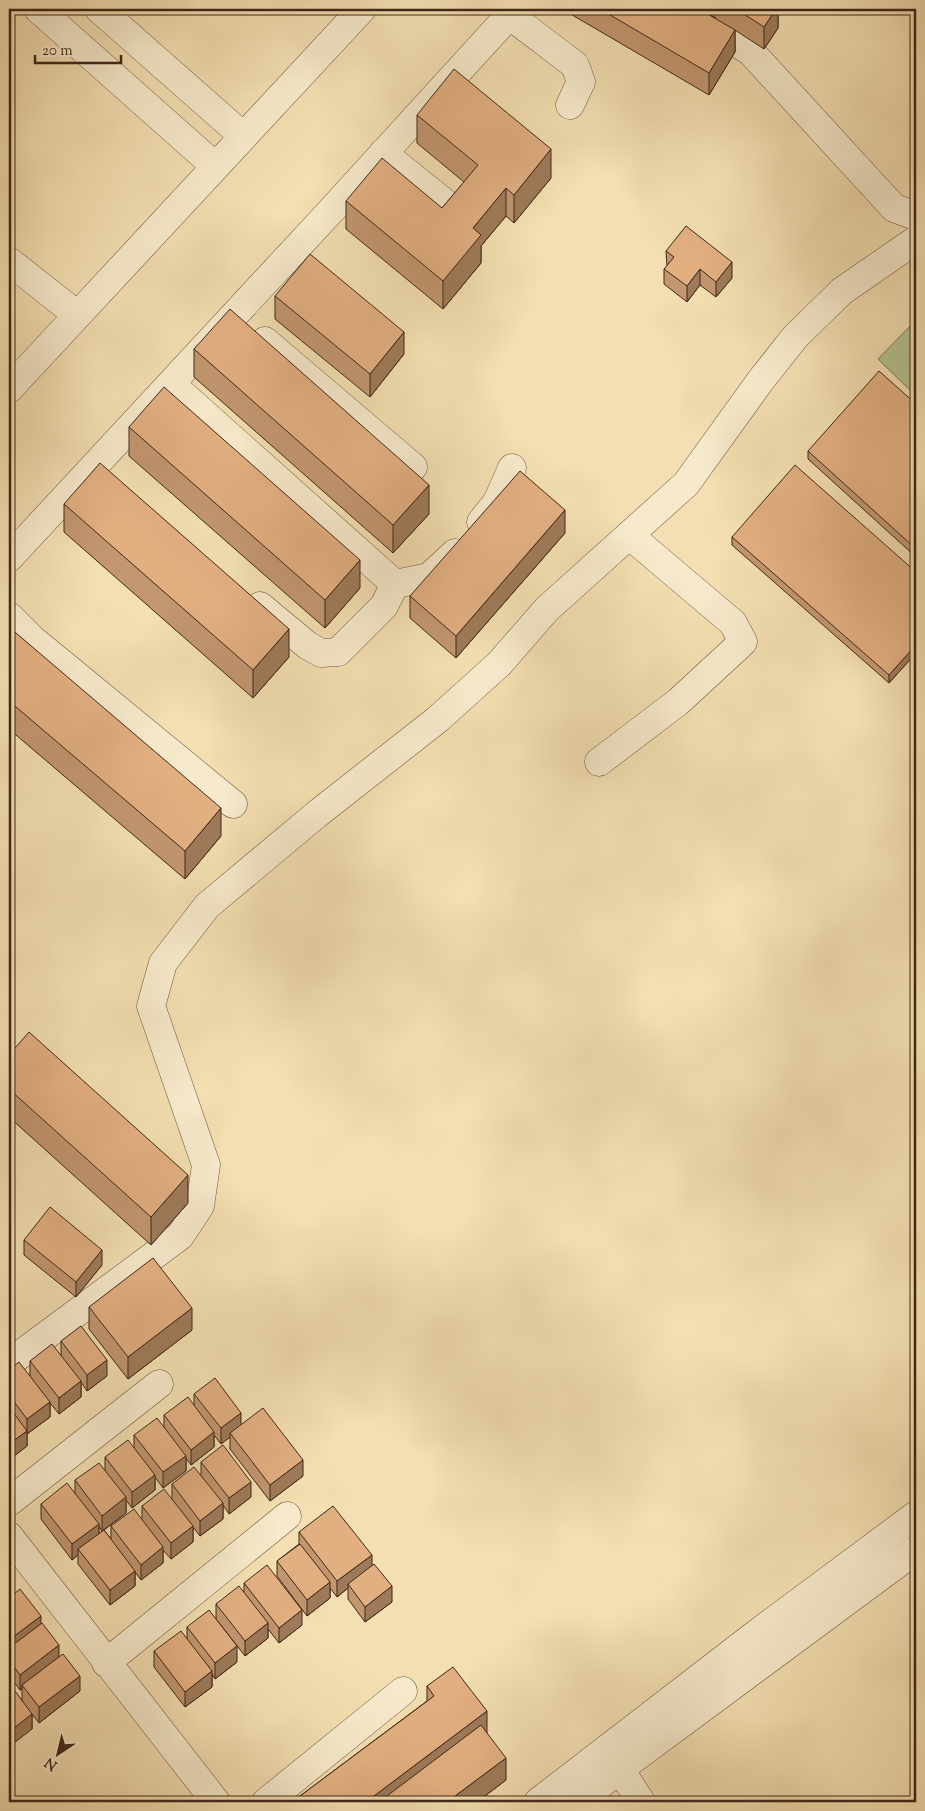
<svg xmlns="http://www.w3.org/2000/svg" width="925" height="1811" viewBox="0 0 925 1811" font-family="'Sorts Mill Goudy',serif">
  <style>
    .green { fill: #b4c391; stroke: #7a7454 }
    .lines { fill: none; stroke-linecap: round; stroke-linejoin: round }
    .minor-casing { stroke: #6c543e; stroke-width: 29 }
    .minor { stroke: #f7eacc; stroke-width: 28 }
    .wall { fill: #c2966f; stroke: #3f2618; fill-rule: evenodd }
    .shaded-wall { fill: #9e7a5a; stroke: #3f2618 }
    .building { fill: #e2af81; stroke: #3f2618 }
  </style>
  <rect width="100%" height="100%" fill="#f3dfb1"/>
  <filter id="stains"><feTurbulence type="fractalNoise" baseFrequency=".004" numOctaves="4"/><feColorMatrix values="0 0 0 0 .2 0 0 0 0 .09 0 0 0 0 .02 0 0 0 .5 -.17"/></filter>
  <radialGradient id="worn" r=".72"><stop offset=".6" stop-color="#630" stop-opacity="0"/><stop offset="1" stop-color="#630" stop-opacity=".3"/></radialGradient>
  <path class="green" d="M916,320V396L878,359Z"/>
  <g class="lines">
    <g class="minor-casing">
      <path id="minor" d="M38,9L215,166
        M99,9L243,136
        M683,9L751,52L894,208L916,216
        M509,15L575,65L581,82L570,105
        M383,153L451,208
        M9,261L76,314
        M265,341L413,467
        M171,384L395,584L384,606L338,652L321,653L307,645L260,606
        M9,389L362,9
        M481,522L497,502L512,468
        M9,558L328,214L515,9
        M395,584L429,577L455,553
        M9,616L32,639L233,804
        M599,762L678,702L743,642L733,623L629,535
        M9,1363L180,1236L200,1206L206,1165L151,1006L163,963L207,906L317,814L438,719L499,664L547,609L686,484L761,380L795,337L842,291L916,240
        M9,1502L159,1384
        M9,1536L216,1802
        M106,1663L287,1516
        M620,1769L641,1802
        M266,1802L403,1691
        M538,1802L756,1634L916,1515
        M578,1802L620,1769L916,1550"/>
    </g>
    <use href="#minor" class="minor"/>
  </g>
  <path class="wall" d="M562,9H699L716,18L705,12V9H778V28L764,49L735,30V52L709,95Z
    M417,115L551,178L514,223L506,216L481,246V263L443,309L346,229V201L442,208L464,182L417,143Z
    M666,251L732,278L716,297L700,285L687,302L664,284V269L667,266Z
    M275,296L404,354L370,397L275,319Z
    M194,349L429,514L393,553L194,377Z
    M916,404V557L808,459V451Z
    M129,427L360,588L325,628L129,456Z
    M64,504L289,657L253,698L64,532Z
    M565,533L456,658L410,618V596Z
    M732,537L916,572V653L889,683L732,545Z
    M9,627L221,836L185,879L9,729Z
    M9,1055L188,1203L151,1245L9,1117Z
    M24,1240L102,1265L76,1297L24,1255Z
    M89,1307L192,1330L128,1379L89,1329Z
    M61,1341L107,1376L87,1391L81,1382V1397L59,1414L50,1403V1417L27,1434V1446L9,1460V1370L30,1376V1361L61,1356Z
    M194,1394L241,1425L303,1476L270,1501L230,1449V1437L221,1444L214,1435V1447L191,1465L186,1458V1471L163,1488L155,1477V1490L132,1508L126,1500V1513L104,1530L111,1539V1526L142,1520V1506L172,1499V1484L201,1476V1462L251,1497L229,1514L223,1505V1519L200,1536L193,1527V1542L171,1559L163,1550V1563L141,1580L135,1572V1586L110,1605L78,1564V1555L72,1560L41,1519V1504L75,1494V1480L105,1471V1457L134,1448V1435L164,1428V1415L194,1406ZM99,1526L102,1531L99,1534Z
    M299,1532L372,1565L392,1602L365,1622L348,1599V1588L337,1597L330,1588V1598L307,1616L277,1576V1561L299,1544Z
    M9,1580L14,1594L41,1624L59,1657L80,1691L39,1723L32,1714V1729L22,1700V1689L20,1690L9,1675Z
    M244,1583L302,1625L279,1643L268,1629V1638L245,1656L216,1619V1604L244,1592Z
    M187,1627L237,1662L215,1679L212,1674V1687L185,1707L154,1667V1651L187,1639Z
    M427,1686L487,1733L506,1780L477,1802H292L427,1701Z"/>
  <path class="shaded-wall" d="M776,9H778V28L764,49V27Z
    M735,30V52L709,95V73Z
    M551,149V178L514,223V195Z
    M506,188V216L481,246V263L443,309V281L473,228Z
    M732,262V278L716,297V282Z
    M700,269V285L687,302V286Z
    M404,332V354L370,397V374Z
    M429,485V514L393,553V525Z
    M565,510V533L456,658V636Z
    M360,560V588L325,628V600Z
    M289,629V657L253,698V670Z
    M916,645V653L889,683V675Z
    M221,808V836L185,879V851Z
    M188,1175V1203L151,1245V1217Z
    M102,1250V1265L76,1297V1282Z
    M192,1308V1330L128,1379V1357Z
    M107,1360V1376L87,1391V1375Z
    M81,1381V1397L59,1414V1398Z
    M50,1402V1417L27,1434V1419Z
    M241,1413V1428L230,1433V1437L221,1444V1428Z
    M27,1431V1446L9,1460V1444Z
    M214,1432V1447L191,1465V1450Z
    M186,1456V1471L163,1488V1472Z
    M303,1460V1476L270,1501V1485Z
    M155,1475V1490L132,1508V1492Z
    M251,1482V1497L229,1514V1498Z
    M126,1497V1513L102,1531V1516Z
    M223,1503V1519L200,1536V1521Z
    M99,1524V1539L78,1549V1555L72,1560V1544Z
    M193,1526V1542L171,1559V1543Z
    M163,1547V1563L141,1580V1565Z
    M372,1555V1570L348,1584V1588L337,1597V1581Z
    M135,1571V1586L110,1605V1590Z
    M330,1582V1598L307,1616V1600Z
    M392,1586V1602L365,1622V1607Z
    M14,1587V1603L9,1607V1591Z
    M302,1610V1625L279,1643V1628Z
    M41,1616V1631L9,1655V1640Z
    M268,1623V1638L245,1656V1641Z
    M59,1645V1660L22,1685V1689L20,1690V1675Z
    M237,1646V1662L215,1679V1663Z
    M212,1671V1687L185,1707V1692Z
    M80,1676V1691L39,1723V1707Z
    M487,1711V1733L396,1802H366Z
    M32,1714V1729L9,1747V1732Z
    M506,1758V1780L477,1802H447Z"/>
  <path class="building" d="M600,9H699L735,30L709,73Z
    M736,9H776L764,27Z
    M454,69L551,149L514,195L506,188L473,228L481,235L443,281L346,201L382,158L442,208L478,165L417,115Z
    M686,226L732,262L716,282L700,269L687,286L664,269L674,257L666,251Z
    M310,254L404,332L370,374L275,296Z
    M230,309L429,485L393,525L194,349Z
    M879,371L916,404V549L808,451Z
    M164,387L360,560L325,600L129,427Z
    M100,463L289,629L253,670L64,504Z
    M795,465L916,572V645L889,675L732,537Z
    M520,471L565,510L456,636L410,596Z
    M9,627L221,808L185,851L9,701Z
    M29,1032L188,1175L151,1217L9,1089V1055Z
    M50,1207L102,1250L76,1282L24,1240Z
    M153,1258L192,1308L128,1357L89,1307Z
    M81,1326L107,1360L87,1375L61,1341Z
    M52,1344L81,1381L59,1398L30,1361Z
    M19,1362L50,1402L27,1419L9,1395V1370Z
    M215,1378L241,1413L221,1428L194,1394Z
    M188,1397L214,1432L191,1450L164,1415Z
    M9,1407L27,1431L9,1444Z
    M263,1408L303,1460L270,1485L230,1433Z
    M157,1418L186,1456L163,1472L134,1435Z
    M128,1440L155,1475L132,1492L105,1457Z
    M223,1445L251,1482L229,1498L201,1462Z
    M99,1463L126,1497L102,1516L75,1480Z
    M194,1467L223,1503L200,1521L172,1484Z
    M67,1483L99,1524L72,1544L41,1504Z
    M164,1489L193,1526L171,1543L142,1506Z
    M333,1506L372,1555L337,1581L299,1532Z
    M134,1509L163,1547L141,1565L111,1526Z
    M104,1530L135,1571L110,1590L78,1549Z
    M300,1544L330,1582L307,1600L277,1561Z
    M374,1564L392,1586L365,1607L348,1584Z
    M267,1565L302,1610L279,1628L244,1583Z
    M9,1580L14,1587L9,1591Z
    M239,1586L268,1623L245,1641L216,1604Z
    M20,1589L41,1616L9,1640V1598Z
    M209,1610L237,1646L215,1663L187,1627Z
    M42,1623L59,1645L20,1675L9,1660V1648Z
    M181,1631L212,1671L185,1692L154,1651Z
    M63,1654L80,1676L39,1707L22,1685Z
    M453,1667L487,1711L366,1802H292L434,1696L427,1686Z
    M15,1691L32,1714L9,1732V1696Z
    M481,1725L506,1758L447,1802H379Z
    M144,1797L148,1802H137Z"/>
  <rect width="925" height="1811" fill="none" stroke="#f3dfb1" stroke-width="30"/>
  <rect x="10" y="10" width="905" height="1791" fill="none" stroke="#3f2618" stroke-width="2.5"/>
  <rect x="15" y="15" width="895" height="1781" fill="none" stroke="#3f2618"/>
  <g transform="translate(58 1754) rotate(215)" stroke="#f7eacc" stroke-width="4" paint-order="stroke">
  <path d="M0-4L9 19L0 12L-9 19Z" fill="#3f2618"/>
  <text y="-8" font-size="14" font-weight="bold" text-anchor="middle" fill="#3f2618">N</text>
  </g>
  <path d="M35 55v8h86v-8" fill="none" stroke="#3f2618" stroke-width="2.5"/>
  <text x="42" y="55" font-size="15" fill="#3f2618" stroke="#f7eacc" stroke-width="4" paint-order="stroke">20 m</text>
  <rect width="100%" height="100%" filter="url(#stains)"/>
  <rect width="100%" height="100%" fill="url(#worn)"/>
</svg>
